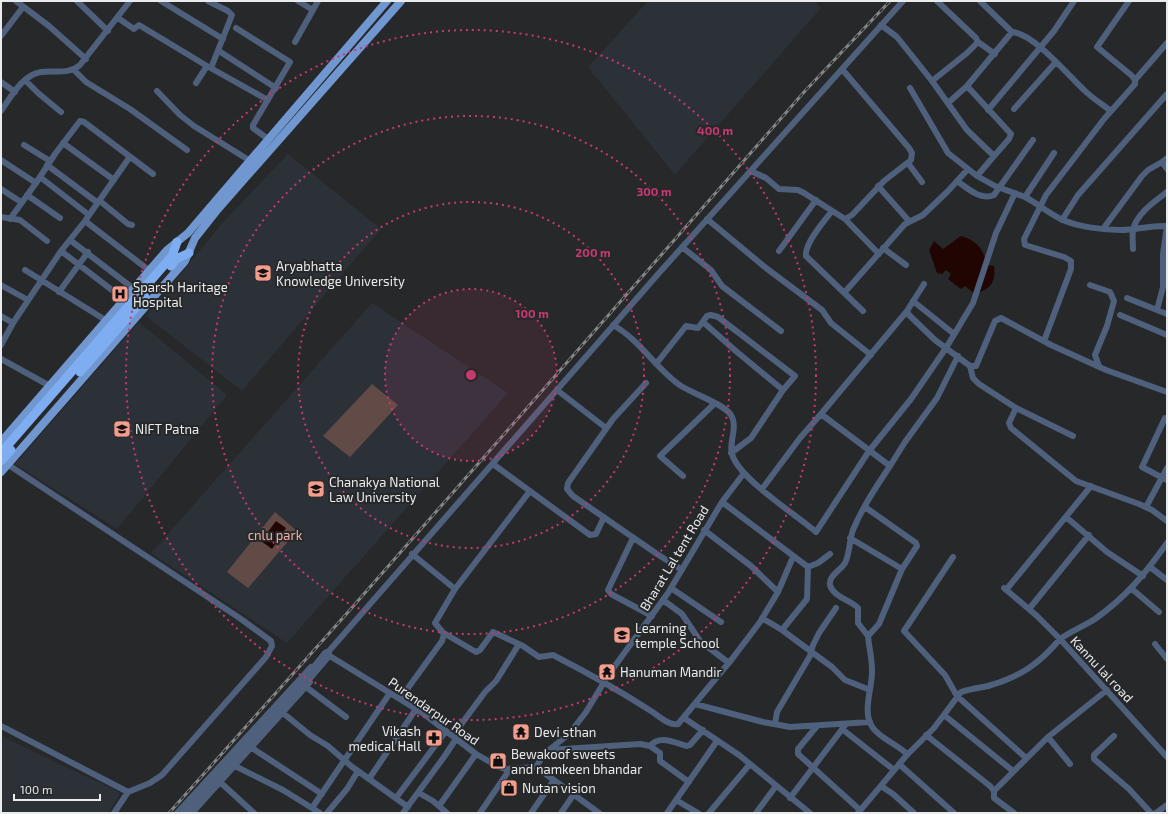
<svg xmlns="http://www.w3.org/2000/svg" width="1168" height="814" viewBox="0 0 1168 814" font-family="'Exo 2',sans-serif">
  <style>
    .built { fill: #2c3138 }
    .green { fill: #624b46 }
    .water { fill: #210502 }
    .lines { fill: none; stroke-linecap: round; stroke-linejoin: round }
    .minor { stroke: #4e607c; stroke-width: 6 }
    .major { stroke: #7197d0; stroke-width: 8 }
    .highway { stroke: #7fadf1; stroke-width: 9 }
    .rail-casing { stroke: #858688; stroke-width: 3 }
    .rail { stroke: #26282a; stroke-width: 1.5; stroke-dasharray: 4.5; stroke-linecap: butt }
    .highway-bridge { stroke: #7fadf1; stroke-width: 9 }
    .ring { fill: none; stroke: #c83871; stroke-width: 2; stroke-dasharray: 2 4 }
    .labels { text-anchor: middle; stroke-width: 4; stroke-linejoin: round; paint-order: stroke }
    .poi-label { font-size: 13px; fill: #eaebed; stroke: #26282a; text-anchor: start }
    .park-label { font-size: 13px; fill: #f3b0a3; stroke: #26282a }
    .street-label { font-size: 13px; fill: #eaebed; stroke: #26282a }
    .centre { fill: #c83871; stroke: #26282a; stroke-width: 2 }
    .ring-label { font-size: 12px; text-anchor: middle; font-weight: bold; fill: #c83871; stroke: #26282a; stroke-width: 4; stroke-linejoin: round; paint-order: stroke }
  </style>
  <rect width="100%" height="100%" fill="#26282a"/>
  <path class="built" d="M648,1H815L821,8L675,175L588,67Z
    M288,154L381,229L242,391L146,316L224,221Z
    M372,303L508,393L287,643L151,553Z
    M139,322L227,395L117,529L15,464Z
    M1,736L119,792V796L108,813H1Z"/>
  <path class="green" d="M372,384L398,405L350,457L323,436Z
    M275,512L297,531L248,588L227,572Z"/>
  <path class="water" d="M961,236C978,241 983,249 987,265L994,266C996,282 991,289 975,294L965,286L961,289L948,279L951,274L946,270L942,274L937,273L929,250L934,241L943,249Z
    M276,521L286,528L272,549L261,541Z"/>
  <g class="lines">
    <path class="minor" d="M16,1L49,26L86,59
      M77,1L108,31
      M161,1L223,39
      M208,1L228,11L232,15L211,68
      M298,1L313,10
      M937,1L976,38L978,42L967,53L932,81L967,130L994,156L977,176L995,186L1025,197
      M118,18L134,29L139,25L207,66L268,100
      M881,25L897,37L932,81
      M236,28L290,62L253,125V128L268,139
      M1012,32C1033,33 1068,75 1084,90C1092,98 1102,104 1111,111
      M1,36L23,7
      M295,42L318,1
      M978,42L995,54
      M219,51L276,88
      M74,70L86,82L130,109L187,150
      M25,80L38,93L61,112
      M1135,80L1167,43
      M1,82L15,92
      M196,83L207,66
      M967,86L1011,134L1009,139L994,156
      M910,88L948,153L977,176
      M157,91L180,115L194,126L252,162
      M948,103L967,86L1012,32L980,1
      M1014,109L1055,63
      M988,110L1054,31L1074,1
      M1,111C11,97 22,75 41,72C55,70 68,75 80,65L130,1
      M63,143L114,180
      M24,145L50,161
      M1054,153L1025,197C1038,204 1050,214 1063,220C1079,227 1103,230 1121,230C1136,230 1151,225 1167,226
      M1167,158L1162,162L1167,169
      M1,160L36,183
      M908,163L922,182
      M47,165L98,203
      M751,171L766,178L779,189L798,190L804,193L845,219L852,215L884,181L911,160L912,153L909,148L842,69
      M40,177L89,215
      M957,181C967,188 981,201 994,195L1033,140
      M878,186L909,221
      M1,189L21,202
      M27,195L60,218
      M100,201L128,224L132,225
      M832,211C824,221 804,244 806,256L863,311
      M1,217L20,220L47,241
      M10,219L36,183L55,154L80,121L84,122L153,174
      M707,219L766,268L822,310L831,323L871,355
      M845,219L879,254
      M1062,220L1078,195L1167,94
      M85,221L129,158
      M1103,229L1142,176L1148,170L1162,162
      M70,240L134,289
      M682,247L711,270L722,286L781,331
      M883,248L906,265
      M1133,249C1133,243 1132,236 1133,230C1136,214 1155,201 1167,192
      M61,251L125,300
      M779,251L816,200
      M25,270L107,321
      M924,284L907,311L909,315L935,340L970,366H976L995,321L1001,318L1051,345L1106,370L1167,392
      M1,285L28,300
      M1090,285L1110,292L1114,301L1107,326L1095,355L1099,366
      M59,292L88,252
      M844,293L905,224L923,215L948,191L968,169
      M1127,298L1167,314
      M913,301L954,334
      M1157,310L1163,287V254L1167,226
      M1120,315L1167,335
      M1,316L13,323L1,345
      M703,322L737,352L783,390
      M13,323L61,251L85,221L150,271
      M613,325C640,340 656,369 681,386C694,394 724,404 731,415C739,428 727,444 733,457C743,481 795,514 816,532L869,451L911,399L946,348L973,303L996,233L1015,193
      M1044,341L1071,269V261L1064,257L1025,245L1024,239L1046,195L1104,119L1135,84V80L1131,75L1097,47L1129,1
      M1,359L50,386
      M656,364L686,326L698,328L707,316L711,315L718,317L795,376L783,390L751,438L731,453
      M970,366L973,378L979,384L1016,408L1073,436
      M646,383L613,419L568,483L567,489L573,496L657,554L682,570
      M557,390L606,428
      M1016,408L1009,423L1011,428L1076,481L1139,504L1152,510L1167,521
      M821,414L907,311
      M1165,418L1142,467L1167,480
      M4,462L241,619L271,641L272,646L266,657L162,775L150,783L128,792L114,813
      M493,464L590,535L596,534L604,517
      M890,466L905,442L937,398L958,356
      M683,476L660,456L714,404
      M762,489L800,438L821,414L890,466C876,487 862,508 853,530C849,541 850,553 845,563C841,570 828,576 830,585C833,597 851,600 858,608V623L868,636
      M722,502L808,567L818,563L830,554
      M865,507L916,543L917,546L902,569L879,624L868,636C869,647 872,659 872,670C873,687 861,712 873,728C881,739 897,744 907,754
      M1146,507L1167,468
      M1066,517L1107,552L1143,576
      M704,530L751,566L778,592
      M633,538L608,590L611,594L652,616
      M850,538L902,569
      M412,554L455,589
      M953,557L904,631L945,675L957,696L1026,758
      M808,567L807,599L782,630L832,667L845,680L870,690
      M1150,567L1167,580
      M671,588L721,622
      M1004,588L1037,616L1060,639C1071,631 1084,626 1095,619C1126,597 1145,574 1167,543
      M1132,589L1159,612
      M1006,590L1091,486
      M663,600L682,614L700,641L729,663
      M1029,609L1089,535
      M762,618L782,630
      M442,632L476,652L480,650L493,632L523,646L539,657L553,655C586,672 620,691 651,711C659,716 669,726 678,724L732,659L760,622L778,592L793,557
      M1155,644L1167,659
      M325,653L424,714L476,754L499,767L505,769L536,767
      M302,684L303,680L325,653L329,651L659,273L903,1
      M306,687L346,717
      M400,699L442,641L444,634L435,623L455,589L530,491
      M695,704L763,722L790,727L870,722
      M283,713L310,735L328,746L351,766L408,807
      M944,715L1013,771
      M684,718L739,755L810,813
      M775,724L777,712L810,656L813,645L819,633L836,608
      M1,726L128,792
      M817,726L798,749V754L860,810
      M842,729L894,770
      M926,735L990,786L994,791V798L1014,813
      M1114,736L1094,755V759L1129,789L1151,813
      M1048,737L1070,764
      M650,746C660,734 675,743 687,746L690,745L703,730
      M252,748L322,794
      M549,750L640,744L650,746L660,753V761L689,782
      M899,764L954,813
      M235,766L283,790L320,813
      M536,767L544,754L569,734L586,712L609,674L668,593L722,502L744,473
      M536,767L599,813
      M369,779L416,709
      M220,782L254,813
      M881,786L893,794L914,813
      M994,791L1048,737L1107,690
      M419,793L433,801L447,813
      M396,798L446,731
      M790,798L846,724
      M676,800L698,813
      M439,806L476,754
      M312,808L390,693
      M177,813L311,667
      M185,813L286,701L302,684L307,682L329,656V653
      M192,813L310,682
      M327,813L347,789L358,771
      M403,813L444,757L456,739L460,726L485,692L496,681L519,644
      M480,813L510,769
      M531,813L554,780
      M561,813L574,794
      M667,813L717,741
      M709,813L750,764
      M756,813L776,786
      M858,813L906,756L934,728L961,692C970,689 979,688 988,686C1020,677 1039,664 1060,639L1167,757
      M1156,813L1167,805"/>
    <path class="major" d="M1,442L167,250L188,233L387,1
      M1,472L185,261L195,238L218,209L401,1"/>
    <path class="highway" d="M171,266L176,259L189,253
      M80,372L145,297
      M1,453L172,256L177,242"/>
    <g class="rail-casing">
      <path id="rail" d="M169,813L349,611L805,91L890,1"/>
    </g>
    <use href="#rail" class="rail"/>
    <path class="highway-bridge" d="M1,461L11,450"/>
  </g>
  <circle cx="471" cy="375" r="86" fill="#c83871" fill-opacity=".12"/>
  <g class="ring">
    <circle cx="471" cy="375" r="86"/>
    <circle cx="471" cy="375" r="173"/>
    <circle cx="471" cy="375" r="259"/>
    <circle cx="471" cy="375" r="345"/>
  </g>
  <defs>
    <g id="university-square" transform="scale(0.9)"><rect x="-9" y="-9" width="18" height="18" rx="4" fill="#f49d8d" stroke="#26282a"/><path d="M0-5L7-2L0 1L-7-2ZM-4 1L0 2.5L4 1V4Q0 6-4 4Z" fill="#111"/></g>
    <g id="hospital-square" transform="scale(0.9)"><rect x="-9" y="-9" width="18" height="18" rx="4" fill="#f49d8d" stroke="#26282a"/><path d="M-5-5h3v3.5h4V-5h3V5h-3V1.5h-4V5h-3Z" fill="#111"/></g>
    <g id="school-square" transform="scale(0.9)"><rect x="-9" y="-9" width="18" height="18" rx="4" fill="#f49d8d" stroke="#26282a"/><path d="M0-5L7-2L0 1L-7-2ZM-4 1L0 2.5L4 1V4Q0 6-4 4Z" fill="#111"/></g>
    <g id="temple-square" transform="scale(0.9)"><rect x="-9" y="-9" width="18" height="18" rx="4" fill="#f49d8d" stroke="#26282a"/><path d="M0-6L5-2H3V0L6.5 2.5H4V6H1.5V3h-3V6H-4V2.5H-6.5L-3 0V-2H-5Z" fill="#111"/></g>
    <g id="pharmacy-square" transform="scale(0.9)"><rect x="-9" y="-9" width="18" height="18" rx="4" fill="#f49d8d" stroke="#26282a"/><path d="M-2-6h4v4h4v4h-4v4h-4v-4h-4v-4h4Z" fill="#111"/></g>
    <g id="shop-square" transform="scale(0.9)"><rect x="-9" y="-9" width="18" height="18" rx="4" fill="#f49d8d" stroke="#26282a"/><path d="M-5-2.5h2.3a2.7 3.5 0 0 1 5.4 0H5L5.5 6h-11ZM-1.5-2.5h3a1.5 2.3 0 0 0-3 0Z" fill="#111"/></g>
  </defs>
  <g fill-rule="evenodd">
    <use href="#university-square" x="263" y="273"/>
    <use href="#hospital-square" x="120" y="294"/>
    <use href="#university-square" x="122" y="429"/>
    <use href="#university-square" x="316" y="489"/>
    <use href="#school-square" x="622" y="635"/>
    <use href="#temple-square" x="607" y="672"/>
    <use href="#temple-square" x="521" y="732"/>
    <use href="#pharmacy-square" x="434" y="738"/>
    <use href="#shop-square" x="498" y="761"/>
    <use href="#shop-square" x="509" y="788"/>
  </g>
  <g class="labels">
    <g class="poi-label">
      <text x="276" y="271">Aryabhatta<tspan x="276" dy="15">Knowledge University</tspan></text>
      <text x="133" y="292">Sparsh Haritage<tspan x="133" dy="15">Hospital</tspan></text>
      <text x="135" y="434">NIFT Patna</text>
      <text x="329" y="487">Chanakya National<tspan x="329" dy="15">Law University</tspan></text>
      <text x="635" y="633">Learning<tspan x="635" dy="15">temple School</tspan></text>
      <text x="620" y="677">Hanuman Mandir</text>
      <text x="421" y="736" text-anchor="end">Vikash<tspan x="421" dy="15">medical Hall</tspan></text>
      <text x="534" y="737">Devi sthan</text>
      <text x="511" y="759">Bewakoof sweets<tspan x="511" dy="15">and namkeen bhandar</tspan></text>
      <text x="522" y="793">Nutan vision</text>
    </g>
    <g class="park-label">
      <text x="275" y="540">cnlu park</text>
    </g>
    <g class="street-label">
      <text transform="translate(674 558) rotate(-59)" y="5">Bharat Lal tent Road</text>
      <text transform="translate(1102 669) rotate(47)" y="5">Kannu lal road</text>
      <text transform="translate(434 711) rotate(35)" y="5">Purendarpur Road</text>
    </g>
  </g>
  <circle cx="471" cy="375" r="6" class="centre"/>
  <g class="ring-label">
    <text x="715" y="135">400 m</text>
    <text x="654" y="196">300 m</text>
    <text x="593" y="257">200 m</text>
    <text x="532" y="318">100 m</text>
  </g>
  <rect width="1168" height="814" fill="none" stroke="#eaebed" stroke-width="4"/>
  <path d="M14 794v6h86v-6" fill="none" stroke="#eaebed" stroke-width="2"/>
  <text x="20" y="794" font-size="12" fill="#eaebed" stroke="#26282a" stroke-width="3" paint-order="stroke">100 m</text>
</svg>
